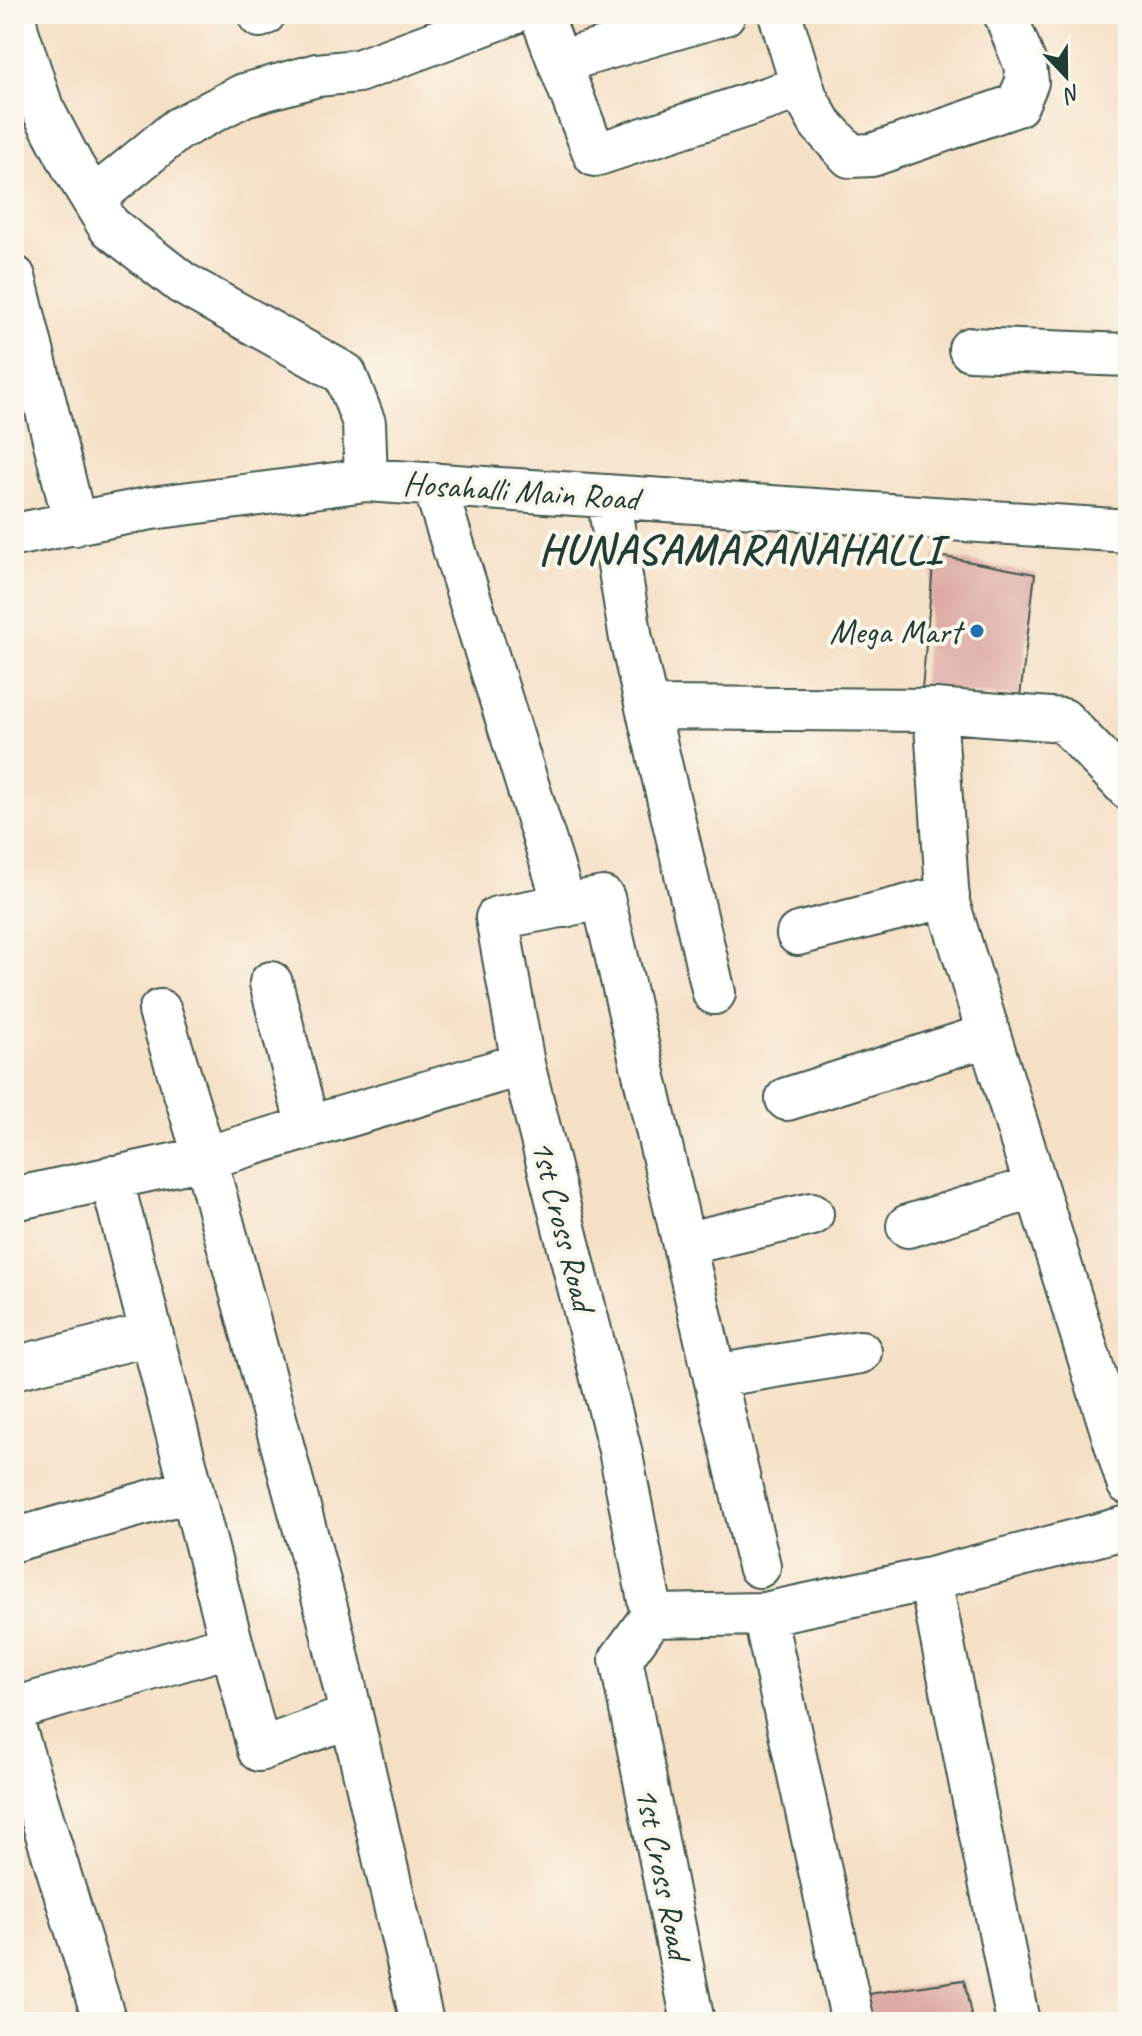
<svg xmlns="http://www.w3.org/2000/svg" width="1142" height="2036" viewBox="0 0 1142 2036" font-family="Caveat,sans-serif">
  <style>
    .building { fill: #deaaa5 }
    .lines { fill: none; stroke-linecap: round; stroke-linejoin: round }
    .minor-casing { stroke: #3f554a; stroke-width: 46 }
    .minor { stroke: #fff; stroke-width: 42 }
    .poi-dot { fill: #1f6fb2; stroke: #fbf7ec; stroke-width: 3 }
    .labels { text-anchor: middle; stroke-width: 8; stroke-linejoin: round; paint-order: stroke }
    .street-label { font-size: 34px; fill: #1f3d34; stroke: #fbf7ec }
    .poi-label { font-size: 34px; fill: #1f3d34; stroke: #fbf7ec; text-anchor: end }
    .district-label { font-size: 42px; font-weight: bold; letter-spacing: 2px; fill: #1f3d34; stroke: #fbf7ec }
  </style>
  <rect width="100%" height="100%" fill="#fbf7ec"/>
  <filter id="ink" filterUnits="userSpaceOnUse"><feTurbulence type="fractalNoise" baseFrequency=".0125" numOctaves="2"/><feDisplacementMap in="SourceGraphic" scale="16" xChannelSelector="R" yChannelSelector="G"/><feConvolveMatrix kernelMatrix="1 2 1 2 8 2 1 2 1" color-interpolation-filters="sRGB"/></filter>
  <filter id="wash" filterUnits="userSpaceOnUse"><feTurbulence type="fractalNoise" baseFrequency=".006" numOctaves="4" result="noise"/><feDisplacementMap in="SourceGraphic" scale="32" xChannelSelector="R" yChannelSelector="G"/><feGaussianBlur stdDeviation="1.8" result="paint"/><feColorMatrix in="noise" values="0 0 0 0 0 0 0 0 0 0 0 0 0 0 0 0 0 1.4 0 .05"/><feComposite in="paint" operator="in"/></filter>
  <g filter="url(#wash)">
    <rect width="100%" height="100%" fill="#f5dfc5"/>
    <g id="blocks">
      <path class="building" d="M934,555L1035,574L1020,697L922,689Z
        M964,1980L972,2020L860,2022L855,1996Z"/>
    </g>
  </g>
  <g filter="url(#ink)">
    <use href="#blocks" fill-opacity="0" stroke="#3f554a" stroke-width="2"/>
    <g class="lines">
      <g class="minor-casing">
        <path id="minor" d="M14,14L17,31L42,108L73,167L109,226L182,283L345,374L364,423L366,480
          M541,14L559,62L724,14
          M780,14L806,98
          M260,16L264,14
          M559,62L595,155L790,91L806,98L820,123L850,156L872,155L1017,105L1027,82L1025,64L1005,14
          M93,199L178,129L244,95L317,75L358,71L511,14
          M14,277L75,524
          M970,349L1128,355
          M434,484L565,906
          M608,496L631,639L714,993
          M14,535L152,508L366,480L1128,531
          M647,708L935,710L948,903L1128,1483
          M935,710L1063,720L1128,788
          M798,934L948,896
          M271,983L308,1127
          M160,1011L205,1158L523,1064
          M787,1099L989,1035
          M111,1177L259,1750L351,1716
          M14,1199L205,1158L329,1619L422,2022
          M908,1226L1036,1187
          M684,1244L812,1214
          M14,1368L151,1334
          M715,1376L860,1352
          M14,1540L192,1490
          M652,1616L764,1614
          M14,1709L232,1645
          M14,1727L105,2022
          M693,2022L621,1659L652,1616L620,1450L523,1064L497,918L603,898L759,1566
          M853,2022L764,1614L930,1579
          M1018,2022L930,1579L1128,1527"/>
      </g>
      <use href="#minor" class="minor"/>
    </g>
  </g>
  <circle class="poi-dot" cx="977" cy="631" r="8"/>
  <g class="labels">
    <g class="street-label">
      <text transform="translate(521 490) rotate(4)" y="12">Hosahalli Main Road</text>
      <text transform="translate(564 1225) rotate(76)" y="12">1st Cross Road</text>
      <text transform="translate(664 1873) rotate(79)" y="12">1st Cross Road</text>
    </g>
    <g class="poi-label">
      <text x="961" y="643">Mega Mart</text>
    </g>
    <g class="district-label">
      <text x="741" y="563">HUNASAMARANAHALLI</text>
    </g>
  </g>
  <rect width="1142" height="2036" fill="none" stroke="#fbf7ec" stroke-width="48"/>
  <g transform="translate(1066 76) rotate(158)" stroke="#fbf7ec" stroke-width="6" paint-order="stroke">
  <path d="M0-6L14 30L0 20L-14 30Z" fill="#1f3d34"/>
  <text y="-12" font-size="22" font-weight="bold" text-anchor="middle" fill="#1f3d34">N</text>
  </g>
</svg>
